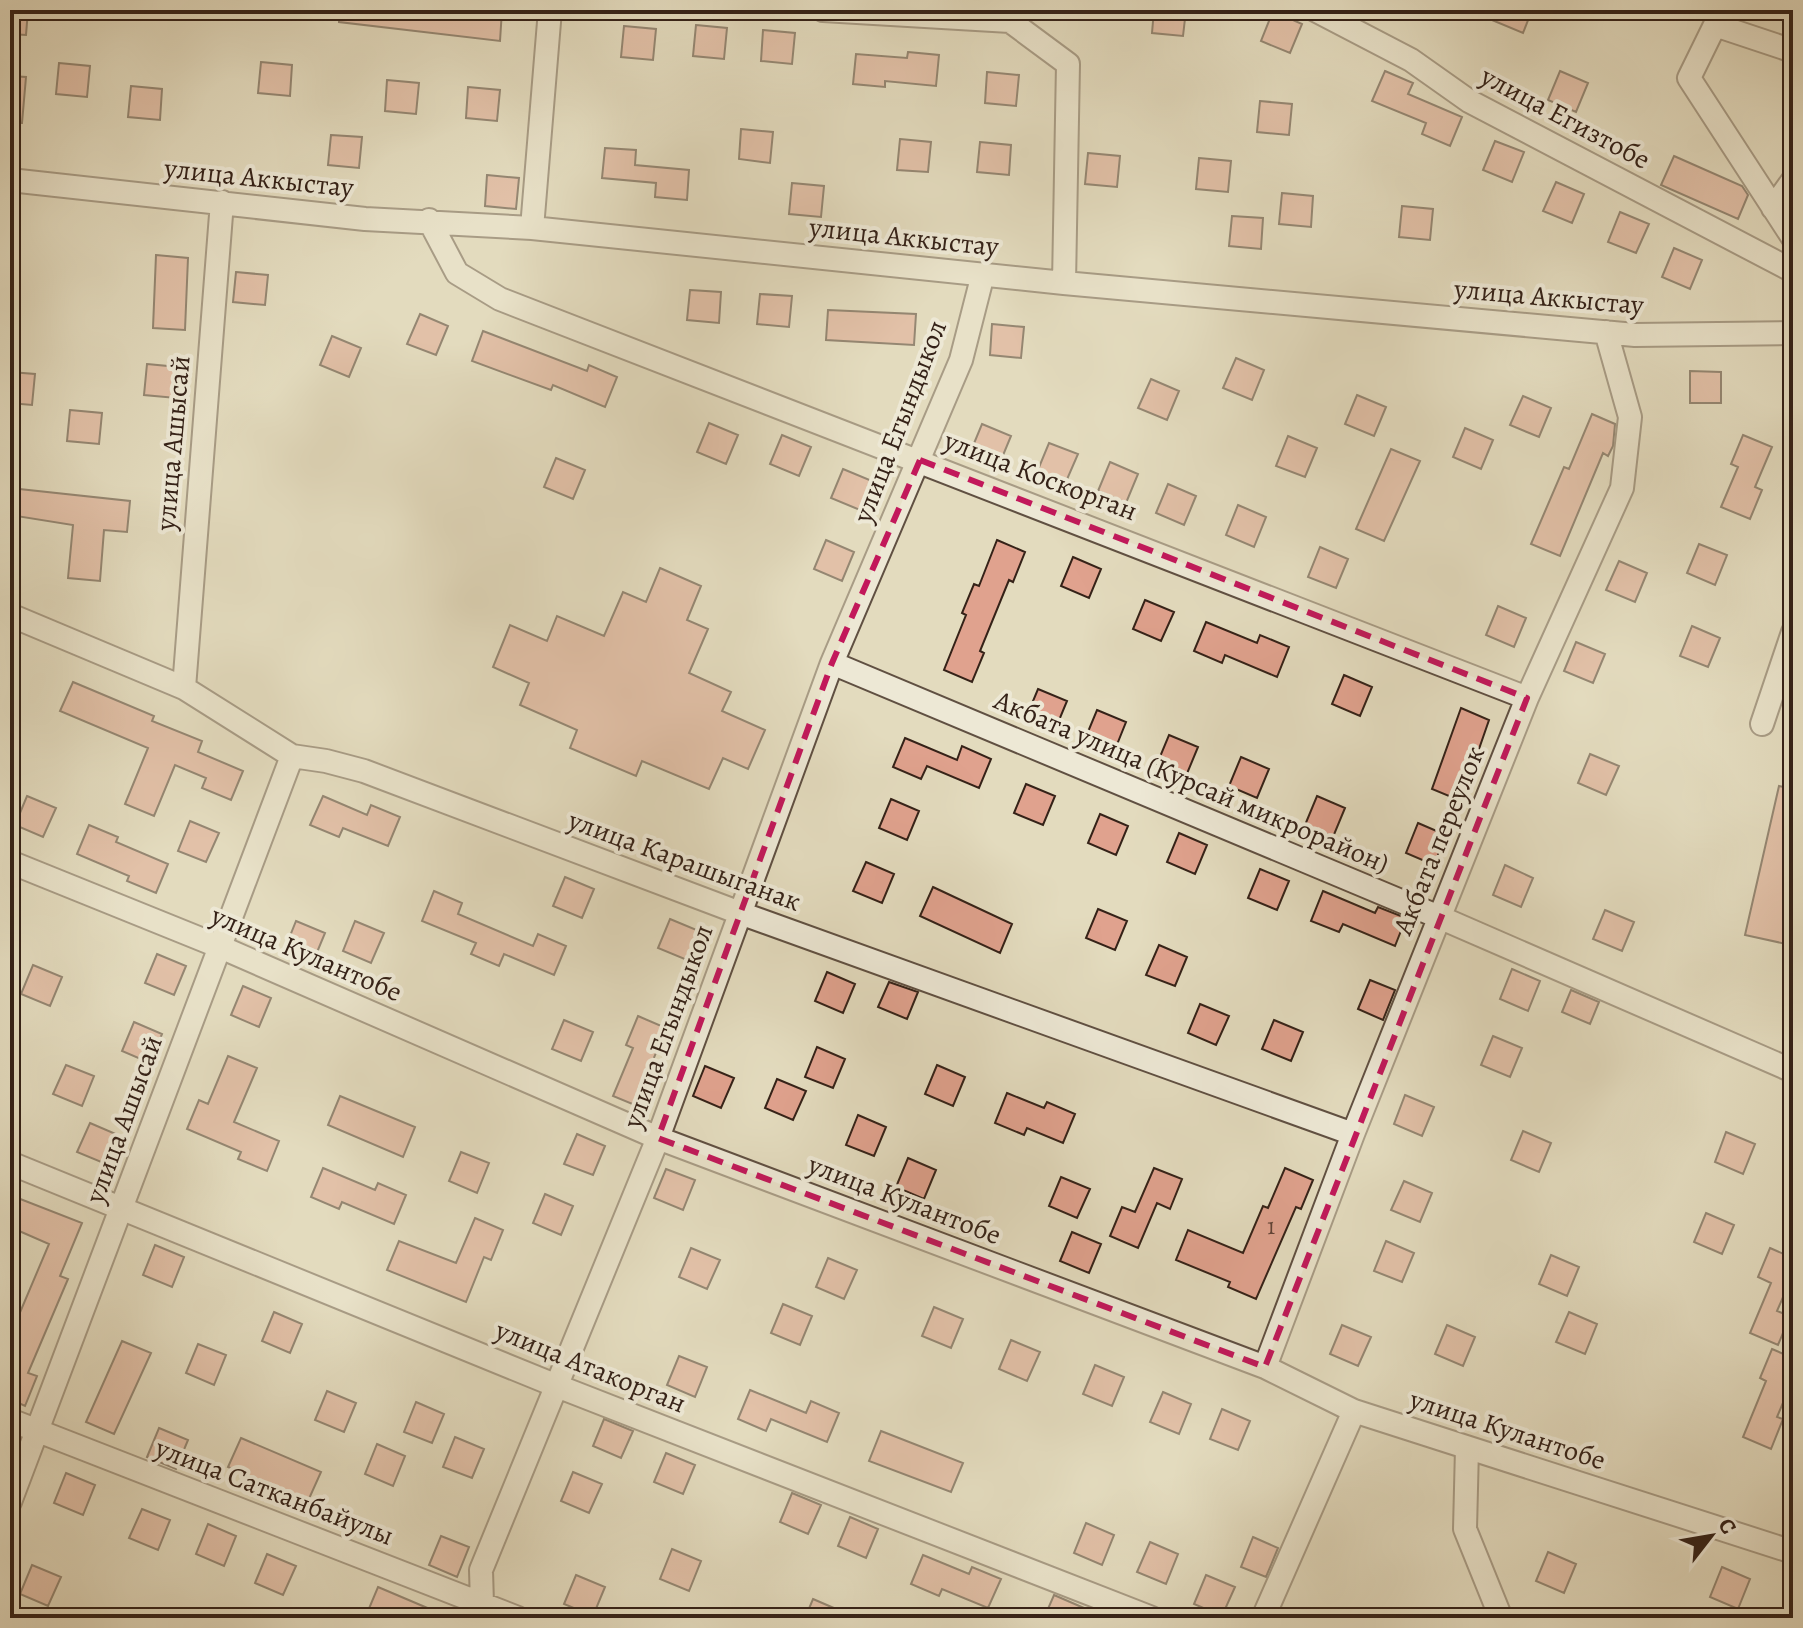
<svg xmlns="http://www.w3.org/2000/svg" width="1803" height="1628" viewBox="0 0 1803 1628" font-family="Alegreya,serif">
  <style>
    .building { fill: #e0a28e; stroke: #352218; stroke-width: 2 }
    .lines { fill: none; stroke-linecap: round; stroke-linejoin: round }
    .minor-casing { stroke: #605042; stroke-width: 26 }
    .minor { stroke: #ede8d5; stroke-width: 22 }
    .marked { fill: none; stroke: #c2185b; stroke-width: 6; stroke-dasharray: 16 10; stroke-linejoin: round }
    .labels { text-anchor: middle; stroke-width: 8; stroke-linejoin: round; paint-order: stroke }
    .number-label { font-size: 24px; fill: #604236 }
    .street-label { font-size: 28px; fill: #352218; stroke: #ede8d5 }
  </style>
  <rect width="100%" height="100%" fill="#e3dbbe"/>
  <filter id="stains"><feTurbulence type="fractalNoise" baseFrequency=".0025" numOctaves="4"/><feColorMatrix values="0 0 0 0 .2 0 0 0 0 .09 0 0 0 0 .02 0 0 0 .5 -.17"/></filter>
  <radialGradient id="worn" r=".72"><stop offset=".6" stop-color="#630" stop-opacity="0"/><stop offset="1" stop-color="#630" stop-opacity=".3"/></radialGradient>
  <path class="building" d="M10,10H28L26,35L10,34Z
    M339,10H502L500,41L339,22Z
    M1154,10H1186L1183,36L1152,33Z
    M1468,10H1532L1523,33Z
    M1273,11L1302,24L1290,53L1261,41Z
    M696,25L727,28L724,59L693,56Z
    M624,26L656,29L653,60L621,57Z
    M763,30L795,33L792,64L761,61Z
    M908,52L939,55L936,86L885,81V87L853,84L856,54L907,58Z
    M261,62L292,65L290,96L258,93Z
    M59,63L90,66L87,97L56,94Z
    M1385,71L1413,83L1408,94L1462,117L1450,146L1422,134L1426,123L1372,101Z
    M1560,71L1588,83L1576,112L1548,100Z
    M987,72L1019,75L1016,106L985,103Z
    M10,76L26,77L22,123H10Z
    M387,80L419,83L416,114L385,111Z
    M131,86L162,89L160,120L128,117Z
    M468,87L500,90L497,121L466,118Z
    M1260,101L1292,104L1289,135L1257,132Z
    M741,129L773,132L770,163L739,159Z
    M331,135L362,137L359,168L328,165Z
    M900,139L931,142L928,172L897,170Z
    M1495,141L1524,152L1512,182L1483,170Z
    M980,142L1011,145L1009,175L977,172Z
    M605,148L636,150L635,165L689,170L687,200L655,197L656,183L602,178Z
    M1088,153L1120,156L1117,187L1085,184Z
    M1674,156L1742,186L1748,195L1738,219L1661,185Z
    M1199,158L1231,161L1228,192L1196,189Z
    M487,175L519,178L516,209L485,206Z
    M1556,182L1584,194L1572,223L1543,211Z
    M792,183L824,186L821,217L789,214Z
    M1282,193L1313,196L1311,227L1279,224Z
    M1402,206L1433,209L1430,240L1399,237Z
    M1620,212L1649,224L1636,253L1608,242Z
    M1232,216L1263,218L1261,249L1229,246Z
    M1674,248L1702,260L1690,289L1662,277Z
    M156,255L188,258L185,330L153,328Z
    M236,272L268,275L265,305L233,302Z
    M690,290L721,292L719,323L687,320Z
    M760,294L792,296L789,327L757,324Z
    M828,310L916,314L914,345L826,340Z
    M420,314L448,326L436,355L407,344Z
    M992,324L1024,327L1021,358L990,355Z
    M483,331L587,371L589,365L617,377L605,407L553,385L551,390L472,361Z
    M332,336L361,348L349,377L320,365Z
    M1236,358L1264,370L1252,400L1223,388Z
    M147,364L178,367L176,398L144,395Z
    M1690,371L1721,372V403H1690Z
    M10,372L35,374L32,405L10,403Z
    M1151,379L1179,391L1167,420L1138,408Z
    M1357,395L1386,407L1374,436L1345,424Z
    M1523,396L1551,408L1539,437L1510,425Z
    M70,410L102,413L99,444L67,441Z
    M1592,414L1615,424L1613,446L1608,456L1603,453L1560,556L1531,544L1564,467L1569,469Z
    M709,423L738,435L726,464L697,452Z
    M982,424L1011,436L999,465L970,453Z
    M1465,428L1493,440L1481,469L1453,457Z
    M782,435L811,447L799,476L770,464Z
    M1743,435L1772,447L1755,487L1762,490L1750,519L1721,507L1738,467L1731,464Z
    M1288,436L1317,448L1305,477L1276,466Z
    M1049,443L1078,454L1065,484L1037,472Z
    M1391,449L1420,461L1384,541L1356,529Z
    M556,458L585,470L573,499L544,487Z
    M1110,462L1138,474L1126,503L1098,491Z
    M843,469L872,481L860,510L831,498Z
    M1168,484L1196,496L1184,525L1156,513Z
    M10,488L130,501L127,532L104,530L100,581L68,578L73,525L10,515Z
    M1238,505L1266,517L1254,547L1226,535Z
    M826,540L854,552L842,581L814,569Z
    M997,540L1025,552L1013,582L1009,580L980,651L984,653L972,682L944,670L966,615L962,613L974,584L979,586Z
    M1699,544L1727,555L1715,585L1687,573Z
    M1320,547L1348,559L1336,588L1308,577Z
    M1073,557L1101,569L1089,598L1061,586Z
    M1619,561L1647,573L1635,602L1606,590Z
    M660,568L701,586L687,620L708,629L689,673L731,692L722,711L765,730L748,769L723,758L709,789L642,761L636,776L570,748L577,730L520,705L529,683L493,667L510,625L547,641L557,616L604,636L623,592L646,602Z
    M1145,600L1174,612L1161,641L1133,629Z
    M1498,606L1526,618L1514,647L1486,635Z
    M1206,622L1257,643L1260,635L1289,647L1277,677L1225,655L1222,663L1194,651Z
    M1692,626L1720,638L1708,667L1680,656Z
    M1576,642L1605,654L1593,683L1564,671Z
    M1344,675L1372,687L1360,716L1332,704Z
    M73,682L154,716L152,721L202,741L198,752L243,771L231,800L202,788L206,778L175,765L154,816L125,804L148,748L60,711Z
    M1038,689L1067,701L1055,730L1026,718Z
    M1461,708L1489,720L1461,801L1432,789Z
    M1097,710L1126,722L1114,752L1085,739Z
    M1169,735L1198,747L1186,776L1157,764Z
    M905,738L957,760L962,746L991,759L979,788L927,766L921,779L893,767Z
    M1590,754L1619,766L1606,795L1578,783Z
    M1241,757L1269,769L1257,798L1229,786Z
    M1026,784L1055,796L1043,825L1014,813Z
    M1779,786L1793,789L1791,945L1745,935Z
    M27,796L56,808L43,837L15,825Z
    M323,796L367,815L371,805L400,817L388,846L343,828L339,837L310,825Z
    M1317,796L1345,808L1333,837L1305,825Z
    M891,799L919,811L907,840L879,828Z
    M1100,814L1128,826L1116,855L1088,843Z
    M190,821L219,833L206,862L178,851Z
    M1418,823L1446,835L1434,865L1406,853Z
    M89,825L118,837L116,842L168,864L156,893L127,881L129,876L77,854Z
    M1179,833L1207,845L1195,874L1167,862Z
    M866,862L894,874L882,903L853,891Z
    M1505,865L1533,878L1521,907L1493,895Z
    M1260,869L1289,881L1277,910L1248,898Z
    M565,877L594,889L582,918L553,906Z
    M933,887L1012,924L1000,953L920,916Z
    M434,891L462,903L458,914L533,946L538,934L566,946L554,975L504,954L499,966L471,954L476,943L422,921Z
    M1323,891L1375,913L1378,907L1406,918L1395,946L1343,924L1339,932L1311,921Z
    M1098,909L1127,921L1115,950L1086,938Z
    M1605,910L1634,922L1622,951L1593,939Z
    M670,919L699,931L687,960L658,948Z
    M296,921L325,933L313,962L284,951Z
    M355,921L384,933L371,963L343,951Z
    M1159,945L1187,957L1175,986L1146,975Z
    M157,954L186,966L174,995L145,983Z
    M33,965L62,977L50,1006L21,994Z
    M1512,969L1540,981L1528,1011L1500,999Z
    M827,972L855,984L843,1013L815,1001Z
    M1370,980L1395,990L1383,1020L1358,1009Z
    M889,982L918,992L907,1019L878,1007Z
    M243,986L271,998L259,1027L231,1015Z
    M1571,990L1599,1002L1590,1024L1562,1012Z
    M1200,1004L1229,1016L1216,1045L1188,1033Z
    M638,1016L666,1028L647,1075L654,1078L642,1108L613,1096L633,1048L626,1045Z
    M564,1020L593,1032L581,1061L552,1049Z
    M1274,1020L1303,1032L1291,1061L1262,1049Z
    M134,1022L162,1034L150,1063L122,1051Z
    M1493,1036L1522,1048L1510,1077L1481,1065Z
    M817,1047L845,1059L833,1088L805,1077Z
    M228,1056L257,1068L234,1122L279,1141L267,1171L238,1159L241,1152L187,1129L199,1100L208,1104Z
    M66,1065L94,1076L82,1106L53,1094Z
    M937,1065L965,1077L953,1106L925,1094Z
    M705,1066L734,1078L721,1108L693,1096Z
    M777,1079L806,1091L793,1120L765,1108Z
    M1007,1093L1044,1108L1047,1102L1075,1114L1063,1143L1027,1128L1024,1135L995,1123Z
    M1405,1095L1434,1107L1422,1136L1394,1124Z
    M340,1096L415,1127L403,1157L328,1125Z
    M858,1115L886,1127L874,1156L846,1145Z
    M90,1123L118,1135L106,1164L77,1152Z
    M1523,1131L1551,1143L1539,1172L1511,1160Z
    M1726,1132L1755,1144L1743,1174L1715,1162Z
    M577,1134L605,1146L593,1175L564,1164Z
    M461,1152L489,1163L477,1193L449,1181Z
    M908,1158L936,1170L924,1199L896,1187Z
    M323,1168L375,1190L378,1183L406,1195L394,1224L342,1202L339,1209L311,1197Z
    M1154,1168L1182,1179L1170,1209L1157,1203L1138,1248L1110,1236L1122,1207L1135,1212Z
    M1285,1168L1313,1180L1301,1209L1296,1207L1256,1299L1228,1287L1230,1282L1176,1260L1188,1230L1243,1253L1263,1206L1268,1208Z
    M666,1169L695,1180L683,1210L654,1198Z
    M1061,1177L1090,1189L1077,1218L1049,1206Z
    M1404,1181L1432,1193L1420,1222L1391,1210Z
    M545,1194L573,1206L561,1235L533,1223Z
    M10,1195L82,1223L60,1276L68,1279L28,1373L37,1376L25,1406L10,1399V1336L49,1244L10,1227Z
    M1706,1213L1734,1225L1722,1254L1694,1242Z
    M475,1218L503,1230L491,1260L484,1257L466,1302L387,1270L399,1241L456,1263Z
    M1072,1232L1101,1244L1089,1273L1060,1261Z
    M1386,1241L1414,1253L1402,1282L1374,1271Z
    M155,1245L184,1257L172,1287L143,1275Z
    M691,1248L720,1260L707,1289L679,1277Z
    M1770,1248L1793,1258V1274L1777,1311L1790,1316L1778,1345L1750,1333L1771,1283L1758,1277Z
    M1551,1255L1579,1267L1567,1296L1539,1284Z
    M828,1258L857,1270L844,1299L816,1287Z
    M783,1304L812,1316L800,1345L771,1333Z
    M934,1307L963,1319L951,1348L922,1336Z
    M274,1312L302,1324L290,1353L262,1341Z
    M1569,1312L1597,1324L1585,1354L1556,1342Z
    M1342,1325L1371,1337L1358,1366L1330,1354Z
    M1447,1325L1475,1337L1463,1366L1435,1354Z
    M1011,1340L1040,1352L1027,1381L999,1369Z
    M122,1341L151,1353L114,1434L86,1422Z
    M198,1344L226,1355L214,1385L186,1373Z
    M1772,1349L1793,1358V1379L1777,1417L1783,1419L1771,1449L1743,1437L1766,1381L1760,1378Z
    M679,1356L707,1367L695,1397L667,1385Z
    M1095,1365L1124,1377L1112,1406L1083,1394Z
    M750,1390L806,1413L811,1401L839,1413L827,1442L771,1419L766,1431L738,1419Z
    M327,1391L356,1403L344,1432L315,1420Z
    M1163,1392L1191,1404L1179,1434L1150,1422Z
    M416,1402L444,1414L432,1443L404,1432Z
    M1222,1409L1250,1421L1238,1450L1210,1439Z
    M604,1419L633,1431L621,1458L593,1446Z
    M159,1428L188,1440L176,1469L147,1457Z
    M881,1431L963,1463L951,1492L869,1461Z
    M455,1437L484,1449L472,1478L443,1467Z
    M241,1438L321,1472L308,1501L228,1467Z
    M377,1444L405,1456L393,1486L365,1474Z
    M666,1453L695,1465L683,1494L654,1482Z
    M573,1472L602,1484L589,1513L561,1501Z
    M66,1473L95,1485L83,1515L54,1503Z
    M792,1493L821,1505L808,1534L780,1522Z
    M142,1509L170,1520L158,1550L129,1538Z
    M850,1517L878,1529L866,1558L838,1546Z
    M1086,1523L1114,1535L1102,1565L1074,1553Z
    M208,1524L236,1536L224,1566L196,1554Z
    M441,1536L469,1547L457,1577L429,1565Z
    M1253,1537L1278,1548L1266,1577L1241,1567Z
    M1150,1542L1178,1554L1166,1584L1137,1572Z
    M672,1549L701,1561L689,1591L660,1579Z
    M1548,1552L1576,1564L1564,1593L1536,1581Z
    M267,1554L296,1566L283,1595L255,1583Z
    M923,1555L969,1574L972,1567L1001,1579L988,1608L942,1589L939,1596L911,1584Z
    M32,1565L61,1577L48,1606L20,1594Z
    M1722,1567L1750,1579L1738,1609L1710,1597Z
    M576,1575L605,1587L593,1616L564,1604Z
    M1206,1575L1235,1587L1222,1616L1194,1604Z
    M378,1587L451,1618H365Z
    M1054,1595L1107,1618H1044Z
    M813,1599L857,1618H805Z"/>
  <g class="lines">
    <g class="minor-casing">
      <path id="minor" d="M823,10L1010,21L1068,64L1064,283
        M1315,10L1411,60L1469,101L1793,271
        M1793,51L1715,25L1689,78L1793,238
        M10,180L365,219L532,228L1064,283L1635,335L1793,333
        M1773,208L1793,180
        M429,220L457,273L500,299L1527,698
        M532,228L550,10
        M10,615L184,688L292,756L326,761L364,771L740,913L1353,1134
        M832,663L1439,917L1793,1071
        M184,688L222,202
        M1762,724L1793,632
        M10,862L218,946L658,1138L1265,1367L1354,1411L1793,1552
        M10,1163L557,1386L1152,1618
        M1265,1367L1353,1134L1527,698L1622,488L1630,417L1606,332
        M10,1420L518,1618
        M1467,1448L1465,1529L1501,1618
        M10,1502L292,756
        M476,1618L482,1604L481,1570L658,1138L832,663L961,360L983,274
        M1263,1618L1354,1411"/>
    </g>
    <use href="#minor" class="minor"/>
  </g>
  <path d="M0 0H1803V1628H0ZM920,460L1527,698L1265,1367L658,1138L832,663Z" fill="#e3dbbe" fill-opacity=".55" fill-rule="evenodd"/>
  <path class="marked" d="M920,460L1527,698L1265,1367L658,1138L832,663Z"/>
  <g class="labels">
    <g class="number-label">
      <text x="1271" y="1234">1</text>
    </g>
    <g class="street-label">
      <text transform="translate(1566 117) rotate(28)" y="10">улица Егизтобе</text>
      <text transform="translate(259 177) rotate(6)" y="10">улица Аккыстау</text>
      <text transform="translate(904 236) rotate(6)" y="10">улица Аккыстау</text>
      <text transform="translate(1549 296) rotate(5)" y="10">улица Аккыстау</text>
      <text transform="translate(899 421) rotate(-69)" y="10">улица Егындыкол</text>
      <text transform="translate(172 443) rotate(-85)" y="10">улица Ашысай</text>
      <text transform="translate(1041 475) rotate(21)" y="10">улица Коскорган</text>
      <text transform="translate(1192 781) rotate(23)" y="10">Акбата улица (Курсай микрорайон)</text>
      <text transform="translate(1438 840) rotate(-68)" y="10">Акбата переулок</text>
      <text transform="translate(685 860) rotate(20)" y="10">улица Карашыганак</text>
      <text transform="translate(307 953) rotate(23)" y="10">улица Кулантобе</text>
      <text transform="translate(667 1026) rotate(-70)" y="10">улица Егындыкол</text>
      <text transform="translate(123 1119) rotate(-70)" y="10">улица Ашысай</text>
      <text transform="translate(905 1199) rotate(21)" y="10">улица Кулантобе</text>
      <text transform="translate(591 1366) rotate(22)" y="10">улица Атакорган</text>
      <text transform="translate(1508 1429) rotate(18)" y="10">улица Кулантобе</text>
      <text transform="translate(275 1491) rotate(21)" y="10">улица Сатканбайулы</text>
    </g>
  </g>
  <rect width="1803" height="1628" fill="none" stroke="#e3dbbe" stroke-width="40"/>
  <rect x="12" y="12" width="1779" height="1604" fill="none" stroke="#352218" stroke-width="4"/>
  <rect x="20" y="20" width="1763" height="1588" fill="none" stroke="#352218" stroke-width="2"/>
  <g transform="translate(1711 1536) rotate(59)" stroke="#ede8d5" stroke-width="6" paint-order="stroke">
  <path d="M0-6L14 30L0 20L-14 30Z" fill="#352218"/>
  <text y="-12" font-size="22" font-weight="bold" text-anchor="middle" fill="#352218">С</text>
  </g>
  <rect width="100%" height="100%" filter="url(#stains)"/>
  <rect width="100%" height="100%" fill="url(#worn)"/>
</svg>
